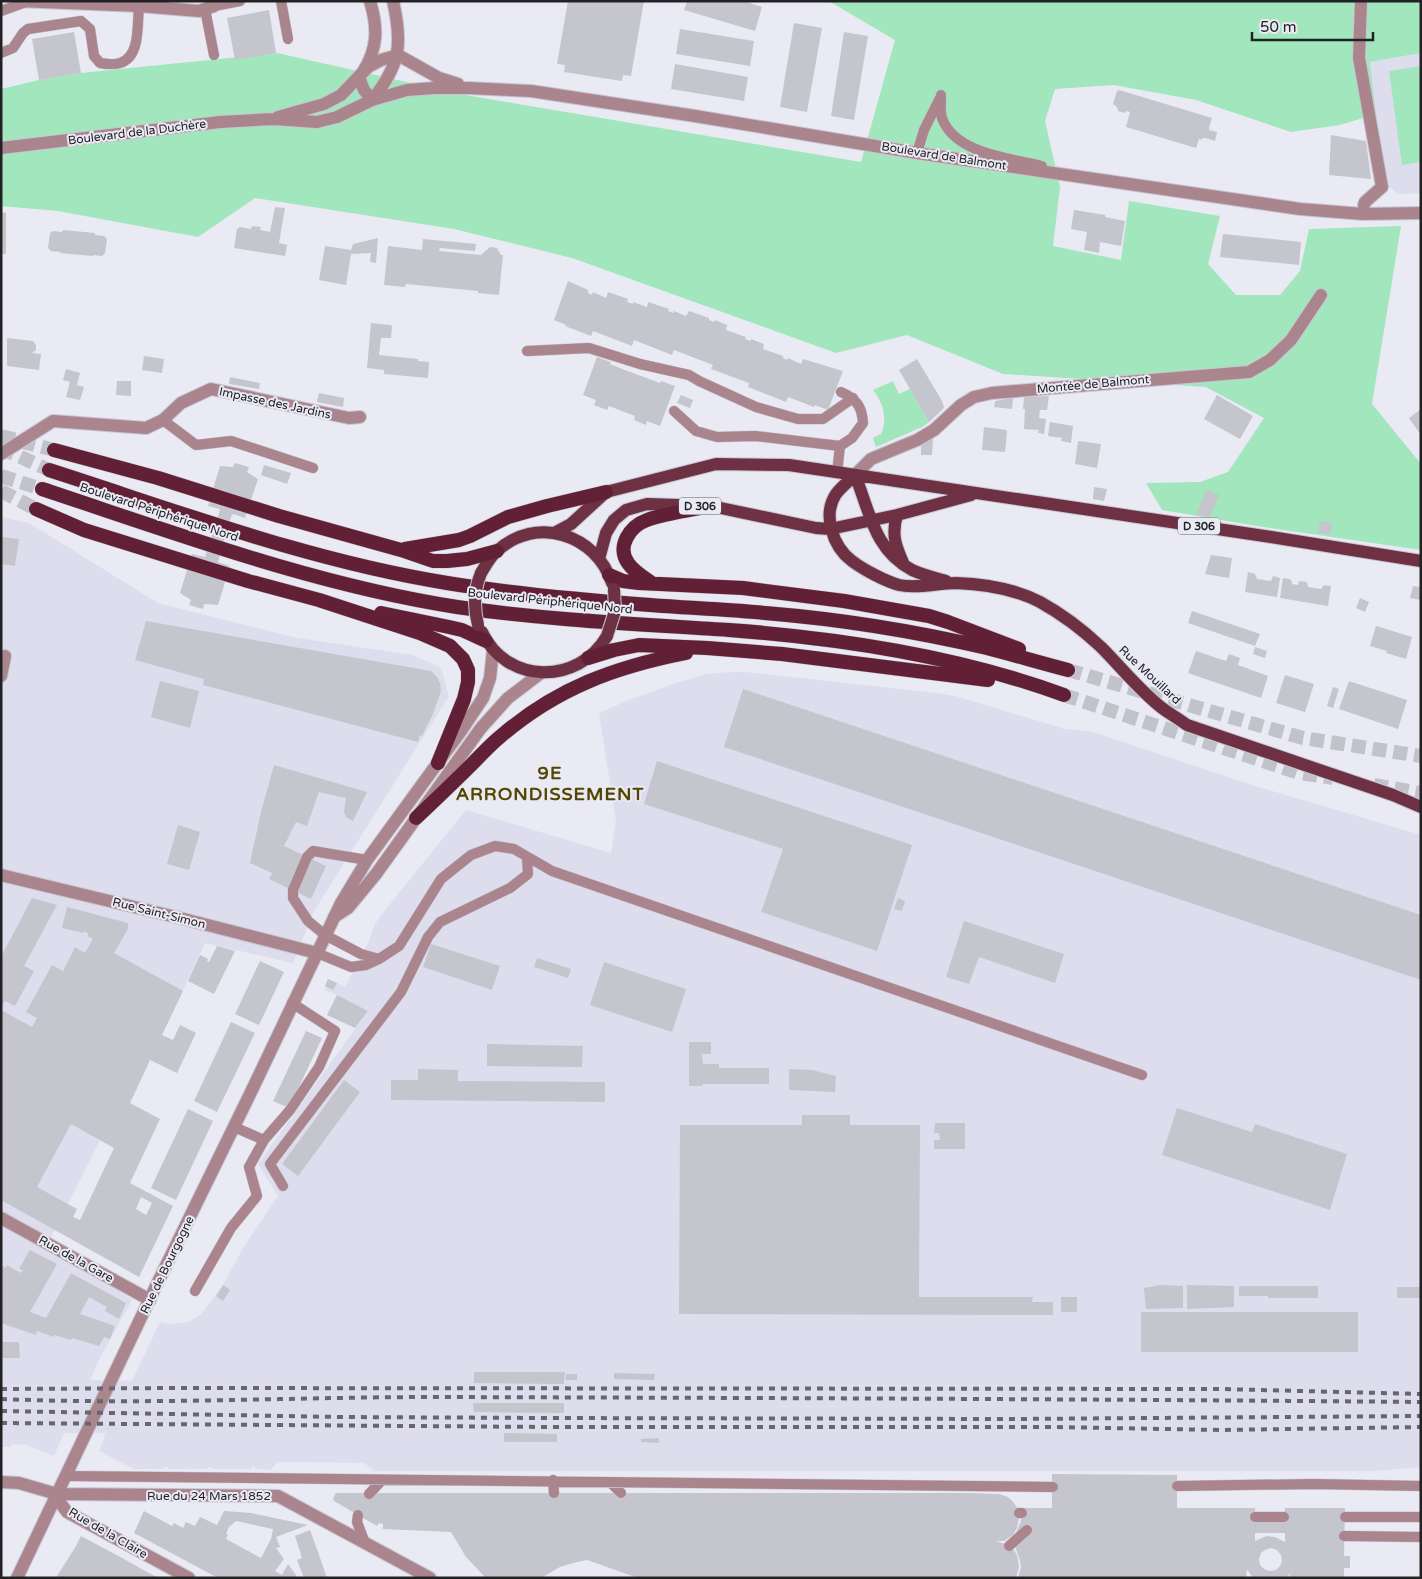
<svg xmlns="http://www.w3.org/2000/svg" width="1422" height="1579" viewBox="0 0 1422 1579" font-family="'Varela Round',sans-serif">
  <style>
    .built { fill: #dde }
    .green { fill: #a1e6bc }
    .building { fill: #c5c5ce; fill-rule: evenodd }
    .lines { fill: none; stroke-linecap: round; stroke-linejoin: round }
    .trunk-tunnel { stroke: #c2c2cb; stroke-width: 14; stroke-dasharray: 14 7; stroke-linecap: butt }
    .service-casing { stroke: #c6c6cf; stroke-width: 11 }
    .pedestrian-casing { stroke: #c6c6cf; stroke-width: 14 }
    .minor-casing { stroke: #c6c6cf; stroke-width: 14 }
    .tertiary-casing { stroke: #c6c6cf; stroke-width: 14 }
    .primary-casing { stroke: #c6c6cf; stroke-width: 14 }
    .trunk-casing { stroke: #c6c6cf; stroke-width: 15 }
    .service { stroke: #aa858e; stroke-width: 10 }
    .pedestrian { stroke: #aa858e; stroke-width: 12 }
    .minor { stroke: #aa858e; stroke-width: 12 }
    .tertiary { stroke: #aa858e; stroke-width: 12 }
    .primary { stroke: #6d3143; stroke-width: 12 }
    .trunk { stroke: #612036; stroke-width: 14 }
    .rail { stroke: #66666c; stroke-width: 4; stroke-dasharray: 6 6; stroke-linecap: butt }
    .primary-bridge-casing { stroke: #c6c6cf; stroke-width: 14; stroke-linecap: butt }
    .primary-bridge { stroke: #6d3143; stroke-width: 12 }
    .labels { text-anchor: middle; stroke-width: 4; stroke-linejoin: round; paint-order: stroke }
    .shield { fill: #eaeaf4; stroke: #5e5e63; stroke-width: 1 }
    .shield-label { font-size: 11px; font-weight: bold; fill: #222225 }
    .street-label { font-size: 12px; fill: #222225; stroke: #eaeaf4 }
    .district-label { font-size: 18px; font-weight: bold; letter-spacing: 1px; fill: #544602; stroke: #eaeaf4 }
  </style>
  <rect width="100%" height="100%" fill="#eaeaf4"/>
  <path class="built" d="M1421,53V193L1398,194L1389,187L1376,114L1370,62Z
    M1,517L29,523L158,603L297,638L413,655L441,668L449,696L314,911L293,963L205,943L130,1103L123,1099L100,1140L48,1243L132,1300L100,1358L90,1380L132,1381L160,1322L171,1324L189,1322L201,1314L223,1285L243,1248L278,1196L258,1164L368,1011L337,995L324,990L326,987L325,986L328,979L345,987L369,941L375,924L385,910L466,810L611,853L616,821L599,713L629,700L676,683L707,674L731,672H745L937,693L955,696L1065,729L1093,732L1252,785L1421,835V1467L1375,1471H375L364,1463L278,1462L270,1470L255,1469V1467H252V1469H212L211,1467H208V1469H168V1467H165V1469H134L99,1451L106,1433H64L54,1456L27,1445L11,1444V1447H1Z"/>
  <path class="green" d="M827,1H1421V53L1370,62L1376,114L1340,125L1291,132L1196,100L1114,85L1055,89L1045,121L1060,187L1053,246L1121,260L1129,201L1220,216L1208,264L1236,295H1280L1300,271L1309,229L1401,226L1372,404L1421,464V550L1257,526L1162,510L1146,483L1200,482L1228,472L1264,418L1206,387L1003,374L907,335L836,353L572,258L454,229L255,198L198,237L58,211L1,206V89L39,80L81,73L277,53L465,95L861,162L895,40L832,3Z
    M1421,66V162L1402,165L1389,71Z
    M893,381L899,394L910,389L929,422L922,427L876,447L873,438L881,434C888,419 883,402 873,390Z"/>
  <path class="building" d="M568,1H644L631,76L623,75L622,81L564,72L565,65L557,64Z
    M687,1H744L762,7L755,31L684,10Z
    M269,10L276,53L235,60L227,18Z
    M794,23L822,28L807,112L780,107Z
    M680,29L754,41L750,66L676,54Z
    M74,32L81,73L39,80L32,39Z
    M844,32L868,36L854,120L831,116Z
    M675,64L748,77L744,101L671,89Z
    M1119,90L1212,118L1209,128V130L1217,132L1215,141L1205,138H1202V140L1199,139L1196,148L1126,127L1130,112L1127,111L1124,113L1118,111L1117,107L1113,104L1117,91Z
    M1331,135L1366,141L1371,179L1329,175Z
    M275,207L285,208L279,243L287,245L285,256L234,248L237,229L240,227L251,229L252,226L261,227L260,230L270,232Z
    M1074,210L1105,215V217L1125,221L1121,246L1100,242L1099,253L1084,250L1087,232L1071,229Z
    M1,212L6,213V254H1Z
    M63,230L95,233V235L104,236L107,239L105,253L102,256L93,255V256L60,253L61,252L51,251L48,248L50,233L53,231L62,232Z
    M1223,234L1301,242L1299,265L1220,257Z
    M378,238L376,263L370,262L371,253L351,254L346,285L319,280L325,246L351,250L353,244Z
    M423,239L476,244L475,251L440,248L439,251L481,255L490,247L497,248L501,255H503L499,295L478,293V291L406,284L405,287L384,285L388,246L422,250Z
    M568,281L588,290V293L592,295L593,292L606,298L608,292L628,299L627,302L633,304V302L647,307L648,302L669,309L668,311L673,313L674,311L686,316L689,311L709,318V320L714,322L715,320L727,325L726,330L746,337L745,339L750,341L751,339L764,344L763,349L783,356V358L787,360L788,358L801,364L803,359L843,371L828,410L815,405L814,407L788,397L786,402L748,387L749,383L711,369L713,365L674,350L672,355L634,340L632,346L593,331L591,336L565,326L566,325L554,320Z
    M371,323L391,325L392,326L391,338H381L379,355L418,359V361L429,362L428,378L384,374V370L367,368Z
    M7,338L33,341L36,345V350L32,353L41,354L39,370L7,366Z
    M144,356L164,359L162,373L142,370Z
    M597,357L611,362L610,364L622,369L660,383L661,381L675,386L660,426L647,421L646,425L634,420L635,416L609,406L607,410L594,405L596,400L583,395Z
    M917,359L942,401L944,408L929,422L899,370Z
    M66,369L80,373L77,385L84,387L80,400L66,397L70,382L63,380Z
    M230,377L260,383L259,389L229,384Z
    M117,381H131V396L116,395Z
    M319,393L344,398L343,407L317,402Z
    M681,395L693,400L690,408L677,403Z
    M1217,395L1253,416L1240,439L1204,419Z
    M1049,396L1047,410H1040L1039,418L1046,419L1044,434L1038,433L1039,430L1024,429L1025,409H1023L1024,397Z
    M1013,398L1012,409L994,407L995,401Z
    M1421,409V435L1409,418Z
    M1050,422L1073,426L1071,443L1061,441L1062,438L1048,436Z
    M984,427L1007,430L1005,452L982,450Z
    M933,438L932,455H921V445Z
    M1078,441L1101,444L1097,468L1075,464Z
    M235,463L249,467L247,472L258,479L245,518L233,514L231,517L219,558L218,562L230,566L218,605L204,604L203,609L189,605L191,600L180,593L192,554L205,557L219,513L220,509L208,506L220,466L233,467Z
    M264,465L291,473L287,484L261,475Z
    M1094,487L1107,489L1104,501L1093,499Z
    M1206,490L1219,495L1210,517L1196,515Z
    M1320,521L1332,523L1330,535L1318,533Z
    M1,537L19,539L15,566L1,564Z
    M1211,555L1232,558L1229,578L1205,574Z
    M1248,572L1255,574L1257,579L1271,581L1273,576L1280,578L1277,597L1245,592Z
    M1283,578L1290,579L1292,582V584L1298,585L1299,581L1307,582L1308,587L1321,589L1324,585L1331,586L1328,606L1280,598Z
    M1413,586L1421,587V600L1410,598Z
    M1360,598L1369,602L1365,612L1356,608Z
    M1192,611L1260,634L1255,646L1188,623Z
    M146,621L431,671L437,677L440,683L441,691L433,714L422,736L420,735L418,742L203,685L204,679L135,660Z
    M1376,626L1412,637L1406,659L1386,653L1387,651L1370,646Z
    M1255,647L1267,651L1265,658L1253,654Z
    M1196,651L1226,661L1229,654L1240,658L1238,665L1268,676L1261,698L1188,673Z
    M1285,675L1314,684L1305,712L1276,703Z
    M160,681L199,691L190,728L151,717Z
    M1349,681L1407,700L1398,729L1339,709Z
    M1333,687L1339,689L1333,708L1327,706Z
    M743,689L1421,915V980L724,747Z
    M657,761L912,845L877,951L761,912L783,849L644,804Z
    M274,765L367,792L353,821L346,817L344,812L346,798L319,792L307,826L296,822L284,846L326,866L311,899L269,879L272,873L250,863L261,812Z
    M178,825L200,832L189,870L167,864Z
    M32,898L57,905L24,966L34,971L15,1006L5,1001L1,1008V957Z
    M898,898L905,901L902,911L894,909Z
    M67,907L128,923V929L114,953L183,991L162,1035L173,1040L180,1025L196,1033L177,1073L150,1060L130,1103L160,1119L130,1183L173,1206L139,1277L1,1200V1010L32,1027L37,1018L26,1012L52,965L63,971L75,947L85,953L93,939L87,936L89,934L84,931L83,933L62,928ZM71,1124L114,1148L80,1220L73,1217L77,1209L37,1187ZM141,1197L152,1203L146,1215L136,1209Z
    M964,921L1064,954L1055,983L979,957L969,984L946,977Z
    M431,944L500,966L492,990L423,967Z
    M217,946L235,951L214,994L188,981L200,955L208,959L207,961L209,962Z
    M537,958L571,969L568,978L534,967Z
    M260,961L284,972L259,1025L235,1014Z
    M604,962L686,989L672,1032L590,1005Z
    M328,979L337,983L333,990L325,986Z
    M337,995L368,1011L355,1028L327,1015Z
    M231,1022L255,1033L217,1112L194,1101Z
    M306,1031L322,1038L289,1108L273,1101Z
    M689,1042H711V1054H702L703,1064H719V1068H769V1084H702L703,1086H689Z
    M487,1044L583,1046L582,1067L487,1066Z
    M418,1069L458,1070V1081L605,1082V1102L391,1100V1080H418Z
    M789,1069L812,1070L836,1076L835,1092L789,1090Z
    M344,1080L360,1092L298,1176L282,1164Z
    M1177,1108L1252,1132L1255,1124L1347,1154L1330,1210L1162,1155Z
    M188,1109L213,1121L176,1200L151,1188Z
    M802,1115H850V1125H920L919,1297H1033L1032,1302H1053V1315L679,1314L680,1125H802Z
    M935,1123H965V1149H934V1140H940L939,1133H934Z
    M30,1250L57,1264L30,1312L46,1318L71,1273L126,1303L119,1319L105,1311L107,1307L89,1297L80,1314L115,1326L110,1339L104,1337L99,1346L72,1338L71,1340L55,1335L54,1337L37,1331L36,1335L1,1323V1265L6,1268L7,1265L21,1273L23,1270L19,1269Z
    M223,1285L230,1290L223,1301L216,1296Z
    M1161,1285L1183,1286V1308L1146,1309L1144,1288Z
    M1187,1285L1234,1286V1307L1187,1309Z
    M1239,1286H1318V1298H1268V1296H1239Z
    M1397,1287H1421V1298H1397Z
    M1061,1297H1077V1312H1061Z
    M1141,1312H1358V1352H1141Z
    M1,1342H19L20,1358H1Z
    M474,1372H565L564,1384L474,1383Z
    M614,1373L655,1374L654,1380L614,1379Z
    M566,1374H577V1380H566Z
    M473,1403H564V1413L474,1412Z
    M504,1433L557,1434V1442H504Z
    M659,1438V1443L641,1442V1439Z
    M1052,1474L1177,1475V1508H1255L1256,1521H1284L1285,1508H1345L1344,1556H1350V1568H1344V1578H1289L1291,1572L1287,1578H1253L1247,1569L1246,1578H1018L1021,1567L1020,1561L1014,1543V1538L1021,1521V1508H1052ZM1255,1533H1285V1542L1275,1537L1267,1536L1255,1541ZM1271,1548L1277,1550L1281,1555L1282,1561L1280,1566L1276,1570L1270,1571L1264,1569L1260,1565L1259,1559L1261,1553L1265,1550Z
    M336,1493H968L999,1494L1008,1497L1012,1501L1017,1507L1019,1518L1017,1528L1013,1535L1004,1541H996L1005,1544L1013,1549L1017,1555L1019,1567L1016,1578H976L974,1575V1578H638L587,1560L573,1563L560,1567L541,1578H486L466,1557L451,1532L383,1529V1524L379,1523L377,1526L334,1501L333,1498Z
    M144,1511L172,1526L174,1523L183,1528L186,1522L195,1526L200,1517L217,1525L224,1511L251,1513L308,1525L276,1537L280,1547L276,1548L284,1559L275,1571L282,1575L288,1564L296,1575L294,1578H218L134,1533ZM236,1521L273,1529L271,1539L261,1558L226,1539L228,1535L226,1534L229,1527Z
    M310,1530L318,1552L327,1578H304L297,1560L302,1558L295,1536Z
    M81,1536L124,1559L158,1578H59L57,1576L76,1546Z"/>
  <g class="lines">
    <path class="trunk-tunnel" d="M1,436L54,450
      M1,448L49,470
      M1,476L42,489
      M1,491L36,509
      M1068,670L1303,738L1421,756
      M1064,695L1299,773L1333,778
      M1374,785L1421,793"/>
    <g class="service-casing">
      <path id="service" d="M281,1L288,39
        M214,6L240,1
        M205,9L214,55
        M1,11L26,2
        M1,53L13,48L23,33L28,29L81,21L90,29L94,56L100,63C106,64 114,65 120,63C141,57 137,23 139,6
        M941,95C941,102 940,111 942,118C955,154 1010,158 1042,166
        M917,153L924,130L940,98
        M527,351L589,348L640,364L689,375L699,381L756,407L798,419H823L853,398
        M674,411L696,431L717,437L755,436L840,446L852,438L863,423C862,407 857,399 841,392
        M163,420L196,445L231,441L313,468
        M837,473L840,446
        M367,860L313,851L307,857L293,890V898L308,921L325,935L361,954L379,959
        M317,953L351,967L366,965L379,959L399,946L441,879L471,855L495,846L514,849L552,871L1142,1075
        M234,1127L264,1140
        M283,1186L270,1164L401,992L428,937L440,922L510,888L528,874L527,858
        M195,1291L231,1228L257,1196L249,1167L264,1140L290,1110L319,1067L335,1031L292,1003
        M66,1476L1053,1487
        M553,1480L554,1493
        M611,1483L621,1493
        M1177,1486L1313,1484L1421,1486
        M369,1494L382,1480
        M1019,1513H1022
        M358,1515L357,1522L365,1543
        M1255,1517H1284
        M1345,1517H1421
        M1344,1536L1421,1537
        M1009,1546L1027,1530"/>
    </g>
    <g class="pedestrian-casing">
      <path id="pedestrian" d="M1361,1L1359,58L1382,187L1365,202L1364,205"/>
    </g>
    <g class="minor-casing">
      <path id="minor" d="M18,1L139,6L199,11L214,6
        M363,72C378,48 378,28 370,1
        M359,77L364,90L372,100C400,65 403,45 393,1
        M1,454L53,421L146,428L163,420L181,403L211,389L349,418L360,417
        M855,475L871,459L917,440L934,430L961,405L974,397L992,393L1249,372L1270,360L1291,340L1321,295
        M1,676L5,656
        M1,1218L150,1300
        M1,1482L19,1483L57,1494
        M57,1494L59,1501L67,1512L189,1578
        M17,1578L57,1494"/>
    </g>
    <g class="tertiary-casing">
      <path id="tertiary" d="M278,117L324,104L341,95L368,67L381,60L398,55L439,78L458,84
        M1,148L220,122L274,119L317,122L337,117L372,100L407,90L434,88H468L531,91L695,116L917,153L1300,209L1363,214L1421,213
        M1,875L176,917L317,953
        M334,917L348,908L376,874L481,728L508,698L541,673
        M57,1494L156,1286L251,1092L341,903L367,860L461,731L483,698L490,678L493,650
        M57,1494L278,1496L430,1578"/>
    </g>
    <g class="primary-casing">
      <path id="primary" d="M855,475C849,481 841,487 836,494C822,515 833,547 852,561C864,570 885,581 899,585C917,589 937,583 956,583C983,584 1015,589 1040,602C1060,613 1084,631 1101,647C1121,667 1139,690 1162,708C1170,714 1179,719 1187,725L1393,795L1421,807
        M855,475C870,512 874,550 912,570C923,575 935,578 946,581
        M897,515C891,535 896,547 904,565
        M556,532L571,524L606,492L716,464L789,465L1271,537L1421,561
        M599,559L606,533L614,520L626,510L647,504L711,506L816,528L830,529L897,515L971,495
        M481,573C486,565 490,557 497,551C536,515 596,534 612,583
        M482,632C506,684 578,686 607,636"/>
    </g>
    <g class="trunk-casing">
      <path id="trunk" d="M54,450L158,478L279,516L401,550L433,561H447L467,559L497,551
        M49,470C180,512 310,561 447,583C514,594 582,600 650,605C688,608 726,609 765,613C839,619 914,631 987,648C1014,655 1041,663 1068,670
        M42,489C178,534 315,585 457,607C547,620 638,624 729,630C838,638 961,657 1064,695
        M36,509L84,530L248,581L319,600L420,633L450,646L463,659L468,670V682L464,699L438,763
        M405,549L459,540L470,536L508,517L547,506L606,492
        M609,575L623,581L639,583L743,588L844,601L929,616L948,622L1019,649
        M652,583C643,577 633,571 628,563C616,547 630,526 647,520C666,513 691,510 711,506
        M381,613L449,627L462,630L486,641
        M588,658L614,650L639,645L707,648L782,654L988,680
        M416,818C435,800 455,781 474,762C483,753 491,744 501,736C557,688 615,667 686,653"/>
    </g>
    <use href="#service" class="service"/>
    <use href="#pedestrian" class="pedestrian"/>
    <use href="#minor" class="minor"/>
    <use href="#tertiary" class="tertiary"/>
    <use href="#primary" class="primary"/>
    <use href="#trunk" class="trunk"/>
    <path class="rail" d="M1,1389L179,1388L1221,1389L1421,1394
      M1,1399C146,1405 291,1397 436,1397C764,1398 1093,1399 1421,1402
      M1,1411L340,1417L548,1418L1013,1419L1421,1416
      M1,1423L549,1427H1053L1222,1430L1421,1427"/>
    <g class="primary-bridge-casing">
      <path id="primary-bridge" d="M478,625C473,606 474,590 481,573
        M607,636L615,611L614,589"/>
    </g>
    <use href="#primary-bridge" class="primary-bridge"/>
  </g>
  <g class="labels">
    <g class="shield">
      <rect x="679" y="497.5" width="42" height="17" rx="4"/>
      <rect x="1178" y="517.5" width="42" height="17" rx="4"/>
    </g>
    <g class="shield-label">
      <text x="700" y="510">D 306</text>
      <text x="1199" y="530">D 306</text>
    </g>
    <g class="street-label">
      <text transform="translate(137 132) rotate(-7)" y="4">Boulevard de la Duchère</text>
      <text transform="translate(944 156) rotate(9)" y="4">Boulevard de Balmont</text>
      <text transform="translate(1093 384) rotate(-5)" y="4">Montée de Balmont</text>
      <text transform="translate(275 403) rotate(12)" y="4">Impasse des Jardins</text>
      <text transform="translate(159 512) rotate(18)" y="4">Boulevard Périphérique Nord</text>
      <text transform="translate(550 601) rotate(6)" y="4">Boulevard Périphérique Nord</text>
      <text transform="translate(1150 675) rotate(43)" y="4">Rue Mouillard</text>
      <text transform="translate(159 913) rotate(14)" y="4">Rue Saint-Simon</text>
      <text transform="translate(76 1259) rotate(29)" y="4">Rue de la Gare</text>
      <text transform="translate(167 1265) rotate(-64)" y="4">Rue de Bourgogne</text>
      <text x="209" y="1500">Rue du 24 Mars 1852</text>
      <text transform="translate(108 1533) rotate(30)" y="4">Rue de la Claire</text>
    </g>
    <g class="district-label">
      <text x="550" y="779">9E<tspan x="550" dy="21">ARRONDISSEMENT</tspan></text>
    </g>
  </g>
  <rect width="1422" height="1579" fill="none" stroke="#222225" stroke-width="5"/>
  <path d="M1252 32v8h121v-8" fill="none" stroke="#222225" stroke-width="2.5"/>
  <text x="1260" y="32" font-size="15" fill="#222225" stroke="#eaeaf4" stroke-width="4" paint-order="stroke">50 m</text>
</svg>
